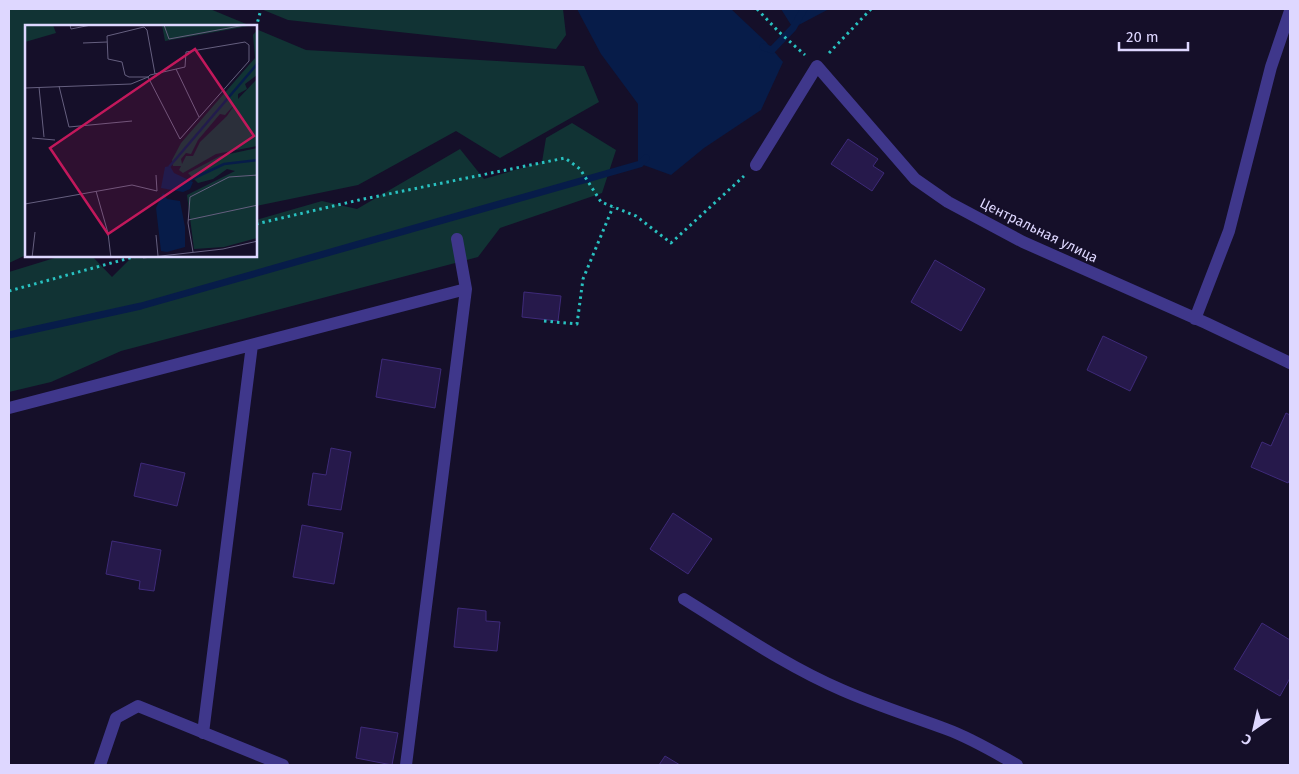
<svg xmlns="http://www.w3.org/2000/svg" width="1299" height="774" viewBox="0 0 1299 774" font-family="'Fira Sans',sans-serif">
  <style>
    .green { fill: #113334 }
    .water { fill: #071c49 }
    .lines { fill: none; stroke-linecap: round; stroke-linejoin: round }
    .stream { stroke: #071c49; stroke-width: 7 }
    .building { fill: #26194b; stroke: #3e2a79 }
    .path { stroke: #29c1c0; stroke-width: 3; stroke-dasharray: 2.5 4; stroke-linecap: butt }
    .minor { stroke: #3f378b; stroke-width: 12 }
    .labels { text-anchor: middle; stroke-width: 4; stroke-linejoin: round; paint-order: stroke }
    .street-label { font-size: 14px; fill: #ded7ff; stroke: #150f29 }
    .inset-river { fill: none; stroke: #071c49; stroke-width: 2.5 }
    .inset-road { fill: none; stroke: #655f7f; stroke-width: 1 }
    .view { fill: #c2185b; fill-opacity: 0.15; stroke: #c2185b; stroke-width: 2.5 }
    .inset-edge { fill: none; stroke: #ded7ff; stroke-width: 2.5 }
  </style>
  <rect width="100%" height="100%" fill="#150f29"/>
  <path class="green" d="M9,9H210L251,26H26V255L9,263Z
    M261,9H563L566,35L556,49L288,20Z
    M256,29L306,50L584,66L599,102L500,158L456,131L358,185L256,206Z
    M572,123L616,150L602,193L500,228L478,257L121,351L51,382L9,392V272L61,256H92L112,277L133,256H256V220L322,201L357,209L460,149L484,179L542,162L546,138Z"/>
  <path class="water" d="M577,9H731L766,42L783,62L761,110L704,148L671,175L638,163V104L601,54Z
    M781,9H829L793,28Z"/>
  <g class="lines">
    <path class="stream" d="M763,47L772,50L793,28L804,9
      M9,335L141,306L640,164L646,158"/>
  </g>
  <path class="building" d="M848,139L878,159L873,166L884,173L872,191L831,164Z
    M935,260L985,289L961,331L911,302Z
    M524,292L561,296L558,321L522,317Z
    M1103,336L1147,357L1130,391L1087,370Z
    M382,359L441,369L435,408L376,397Z
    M1286,413L1290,415V479L1288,483L1251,467L1262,442L1271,446Z
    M331,448L351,452L341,510L308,505L313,473L326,475Z
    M141,463L185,473L177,506L134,496Z
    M673,513L712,539L688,574L650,549Z
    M302,525L343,533L334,584L293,577Z
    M112,541L161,550L154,591L139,589L140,581L106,574Z
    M458,608L486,611V621L500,622L497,651L454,647Z
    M1262,623L1290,640V678L1280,696L1234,669Z
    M361,727L398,733L392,765L356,758Z
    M665,756L680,765H659Z"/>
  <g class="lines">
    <path class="path" d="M757,9L779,32L805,55
      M256,28L261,9
      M829,53L871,9
      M256,224L359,200L565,158L580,169L601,202L636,216L671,243L744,176
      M9,291L137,256
      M544,321L577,324L583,279L613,207"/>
    <path class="minor" d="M756,165L817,66L915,179L948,202L1023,242L1206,323L1290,363
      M457,239L466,289
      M1195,319L1229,231L1271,67L1290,11
      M9,408L466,289L406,765
      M684,599C736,631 786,666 842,690C876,705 911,716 946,729C971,738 994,752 1017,765
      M203,733L252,345
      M100,765L116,718L138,706L283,765"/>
  </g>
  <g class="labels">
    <g class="street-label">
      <text transform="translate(1039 230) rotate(26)" y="5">Центральная улица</text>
    </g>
  </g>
  <g transform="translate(25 25)">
    <rect width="232" height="232" fill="#150f29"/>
    <path d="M0,0H28L31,8L0,17ZM137,0H229L140,16ZM232,5V50L220,59L222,64L213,69V74L232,54V121L191,129L158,148L154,145L156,141H148L147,135L156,118L230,33L228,10ZM210,79L202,91L175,117L168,131H161L157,139L156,134L161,128L166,129L173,115L195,89L200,90ZM232,123V213L199,222L169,224L162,170L210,146L202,144L188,154L173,158L163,148L195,131Z" fill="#113334" fill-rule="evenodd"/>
    <path d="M145,141L149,148L168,157L165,164L158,167L136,163L140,142ZM138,168L142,174L155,176L160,202V222L142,227L136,226L131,183Z" fill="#071c49"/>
    <path class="inset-river" d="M144,142L233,38M165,155L199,139L233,135"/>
    <path class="inset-road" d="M45,0L46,4L66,0M139,0L144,14L220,0M58,18L82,17M151,44L174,92M34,61L44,102L107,96M14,62L19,112M0,63L106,59L123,52L125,50L160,42L161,27L220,17L224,20V36L155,114L123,52H104L100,50L97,37L83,34L82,11L119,2L122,5L130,49M7,113L30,115M71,166L83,208L86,233M0,179L107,160L132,166L131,150M163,195L233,180M131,210L133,231M168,227L163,198L165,172L204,152L233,150M7,233L10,207M118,233L198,224L233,216"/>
    <path class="view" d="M170,24L229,111L83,209L25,123Z"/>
    <rect width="232" height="232" class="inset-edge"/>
  </g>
  <rect width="1299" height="774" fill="none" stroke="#ded7ff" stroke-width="20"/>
  <g transform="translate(1254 729) rotate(214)" stroke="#150f29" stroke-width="4" paint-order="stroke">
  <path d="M0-4L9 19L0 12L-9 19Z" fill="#ded7ff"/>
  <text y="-8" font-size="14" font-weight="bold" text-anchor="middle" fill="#ded7ff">С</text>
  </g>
  <path d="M1119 42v8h69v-8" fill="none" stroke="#ded7ff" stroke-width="2.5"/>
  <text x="1126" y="42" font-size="15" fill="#ded7ff" stroke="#150f29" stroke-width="4" paint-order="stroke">20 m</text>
</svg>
